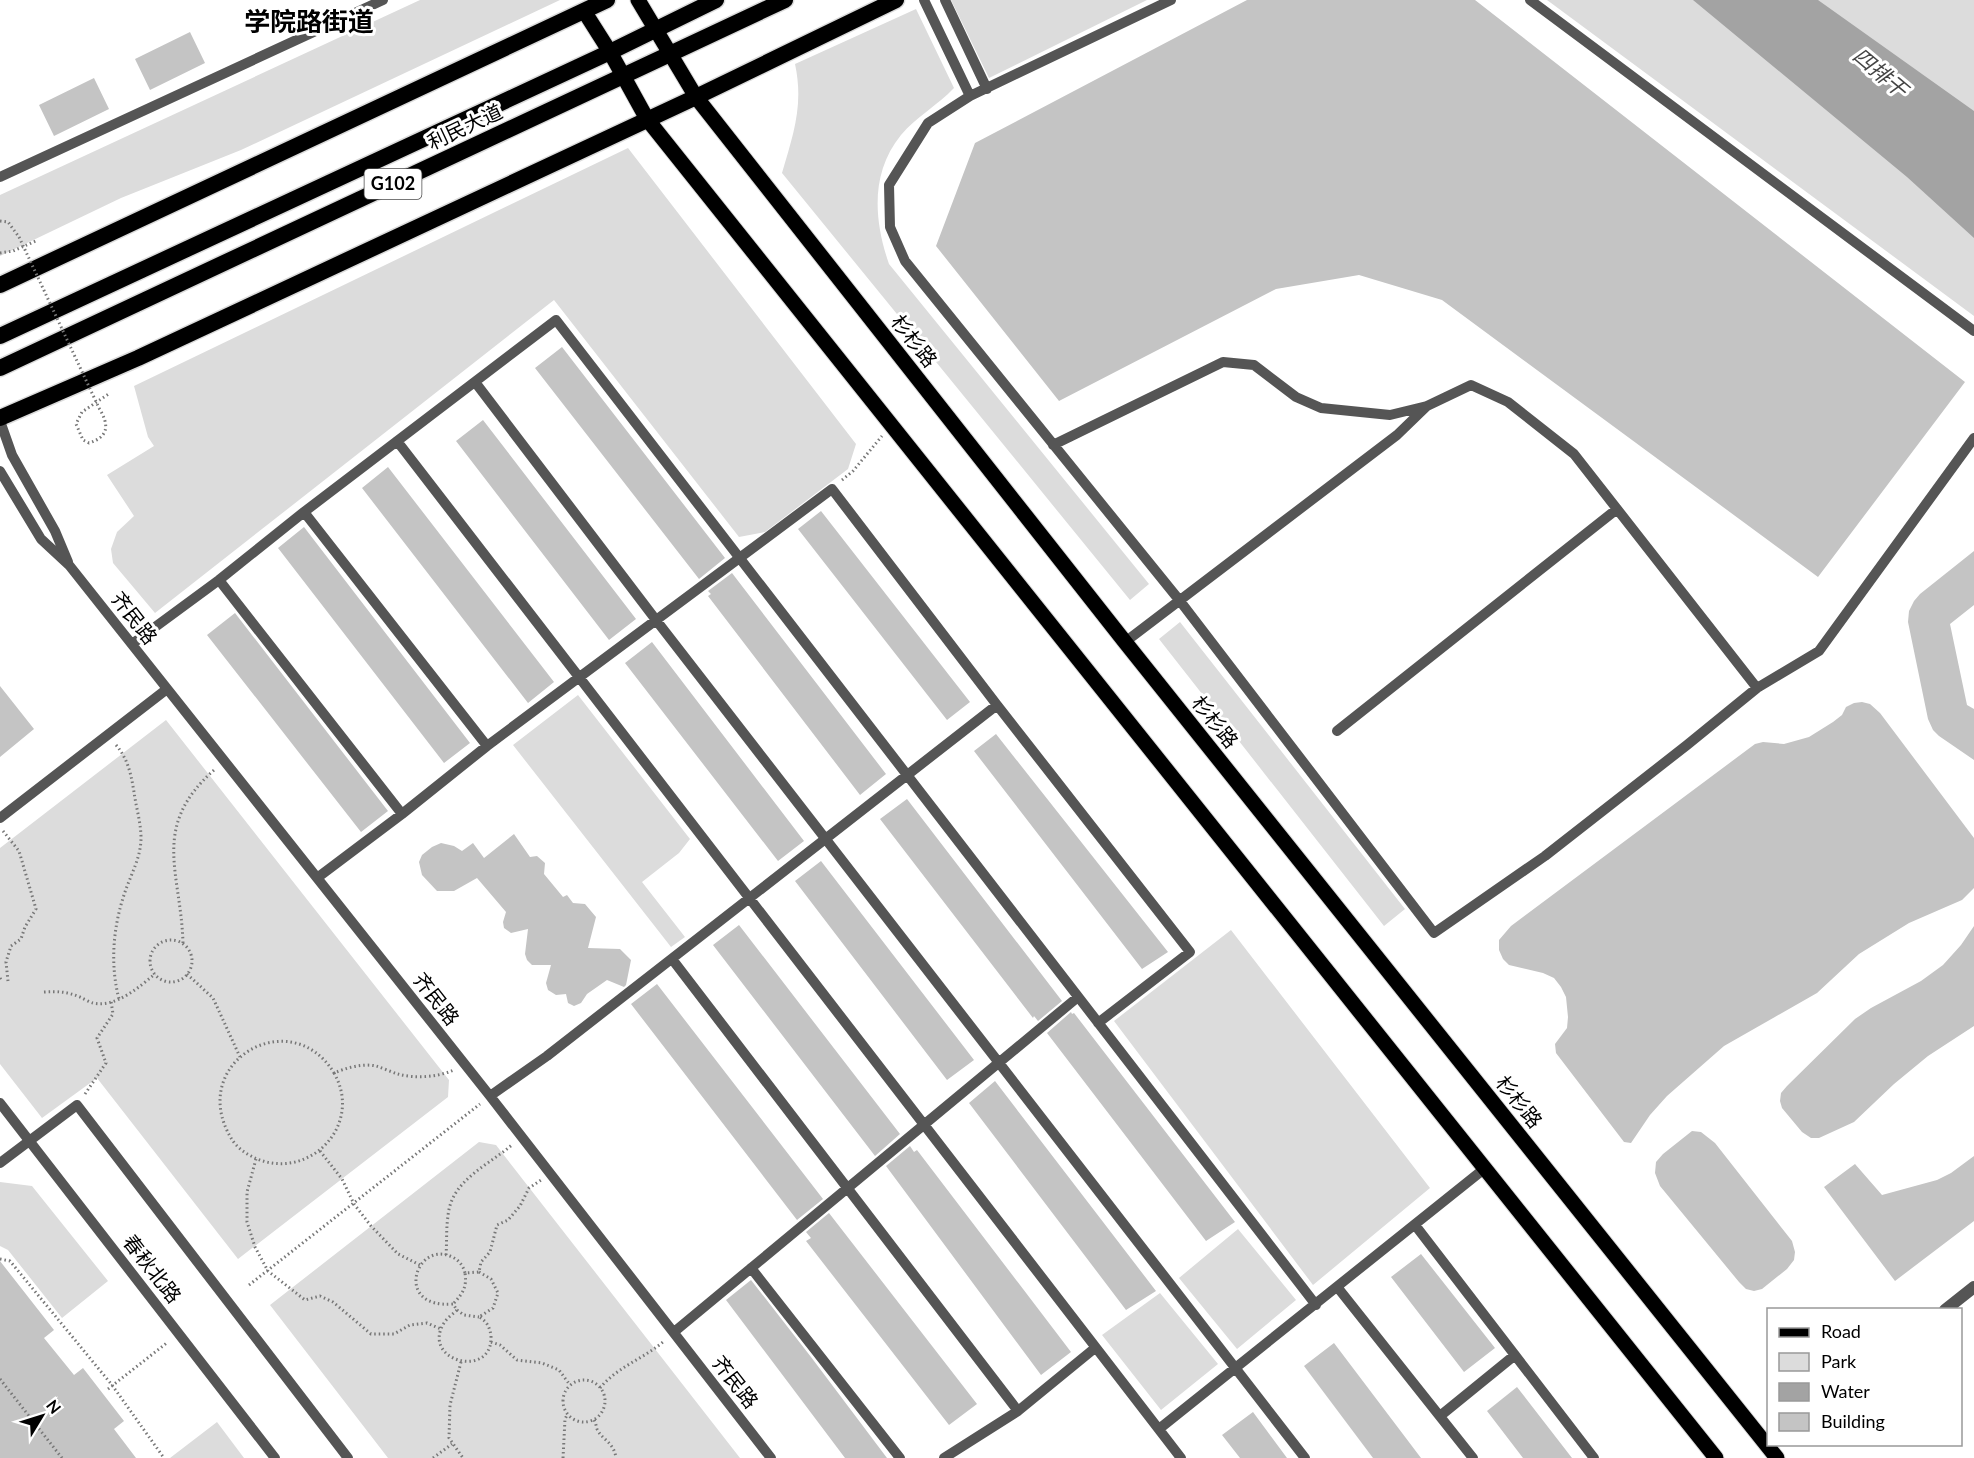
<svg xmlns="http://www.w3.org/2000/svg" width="1974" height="1458" viewBox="0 0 1974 1458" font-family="Lato,'Noto Sans SC',sans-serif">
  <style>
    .green { fill: #dcdcdc }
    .water { fill: #a3a3a3 }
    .building { fill: #c4c4c4 }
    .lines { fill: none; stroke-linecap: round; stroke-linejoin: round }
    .primary-casing { stroke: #dbdbdb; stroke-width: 17 }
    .trunk-casing { stroke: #dbdbdb; stroke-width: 19 }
    .path { stroke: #777; stroke-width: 3; stroke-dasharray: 1.5 3; stroke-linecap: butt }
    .service { stroke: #555; stroke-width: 10 }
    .tertiary { stroke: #555; stroke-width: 12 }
    .primary { stroke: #000; stroke-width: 15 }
    .trunk { stroke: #000; stroke-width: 16 }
    .path-bridge { stroke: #777; stroke-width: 3; stroke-dasharray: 1.5 3; stroke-linecap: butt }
    .labels { text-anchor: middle; stroke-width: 6; stroke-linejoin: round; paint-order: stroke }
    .shield { fill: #fff; stroke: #4c4c4c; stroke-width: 1.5 }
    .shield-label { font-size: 18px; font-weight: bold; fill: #000 }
    .street-label { font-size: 20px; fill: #000; stroke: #fff }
    .water-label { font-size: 21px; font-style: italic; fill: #444; stroke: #fff }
    .district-label { font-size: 26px; font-weight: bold; fill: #000; stroke: #fff }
  </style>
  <rect width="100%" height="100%" fill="#fff"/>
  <path class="green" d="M420,0H560L241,150L121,198L0,256V195Z
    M951,0H1147L989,78Z
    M1547,0H1974V316Z
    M916,9L954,88C938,105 916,117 901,135C870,173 874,221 889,264L1149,584L1130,600L782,173C793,135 804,105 795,64Z
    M628,148L856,444L848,469L765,532L739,537L554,300L155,613L113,563L111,549L117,532L134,516L107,475L154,446L148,437L134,386Z
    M1180,622L1405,909L1384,926L1159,639Z
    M578,695L690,839L679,853L642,882L685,937L671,947L513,745Z
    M166,720L449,1080L448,1097L238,1259L97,1078L42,1118L0,1064V848Z
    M1231,930L1430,1188L1313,1285L1114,1021Z
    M479,1142L496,1145L740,1458H388L270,1305Z
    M0,1182L32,1186L108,1281L62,1318L8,1250L0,1246Z
    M1238,1229L1296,1300L1237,1349L1179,1278Z
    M1160,1293L1218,1364L1161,1410L1102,1335Z
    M217,1422L244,1458H170Z"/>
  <path class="water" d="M1693,0H1818L1974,111V238L1907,177Z"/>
  <path class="building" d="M1247,0H1475L1965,382L1818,577L1442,300L1359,275L1276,289L1059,401L936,246L975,143Z
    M190,32L205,63L150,90L135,59Z
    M94,78L109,109L54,136L39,105Z
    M562,347L725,558L699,579L535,368Z
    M483,420L636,619L609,640L456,441Z
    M388,467L554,682L528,703L362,488Z
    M821,511L970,702L947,720L798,529Z
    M304,527L470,743L444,763L278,548Z
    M1974,551V605L1950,624L1967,705L1974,709V760L1939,736L1933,730L1928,719L1908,622L1909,611L1914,601L1920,594Z
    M732,573L886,774L860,795L708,596L711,594L708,591Z
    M235,613L388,811L361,832L207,635Z
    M652,642L804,841L778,861L625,663Z
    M0,686L34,729L0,757Z
    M1862,702L1870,704L1880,713L1974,838V888L1962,900L1909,923L1859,954L1817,993L1724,1046L1667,1096L1650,1115L1631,1143L1624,1142L1556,1053L1555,1044L1567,1028L1568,1017L1566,997L1561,987L1554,978L1543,973L1509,965L1503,959L1499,950V940L1511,926L1755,744L1763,742L1784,744L1809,737L1833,722L1842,715L1846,707L1854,703Z
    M996,734L1168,952L1142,969L974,751Z
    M907,799L1062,1001L1038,1021L1034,1016L1033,1018L880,819Z
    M514,834L530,857L537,856L545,863L544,874L563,897L567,895L573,903L585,904L596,917L588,948L620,949L631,960L626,985L624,987L607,980L587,994L581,1003L574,1006L568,1003L566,994L556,995L548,990L546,983L551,965H532L527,960L525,954L528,929L511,933L504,928L503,922L506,912L477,878L454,891H437L422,875L419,862L422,855L432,847L441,843L454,846L462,851L473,843L484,858Z
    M821,861L974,1060L947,1080L795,881Z
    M739,925L900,1134L875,1156L713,945Z
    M1974,926V1026L1928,1056L1894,1084L1854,1122L1819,1138H1811L1802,1132L1782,1108L1780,1101L1781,1093L1787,1086L1855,1019L1871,1008L1921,981L1943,965L1961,945Z
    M657,984L823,1199L797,1220L631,1004Z
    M1071,1012L1072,1014L1074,1013L1235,1222L1206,1241L1047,1033Z
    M995,1081L1156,1291L1126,1310L969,1103Z
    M1692,1131L1701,1132L1715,1143L1792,1241L1795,1252L1794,1260L1787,1269L1762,1289L1754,1291L1746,1289L1739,1282L1660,1186L1655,1173L1656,1162L1663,1154Z
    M910,1146L914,1152L917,1150L1071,1352L1041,1375L886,1166Z
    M1974,1156V1221L1895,1281L1824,1187L1855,1164L1882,1195L1937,1180L1951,1173Z
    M829,1213L977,1404L949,1425L806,1241L811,1238L806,1232Z
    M1421,1254L1495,1348L1464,1372L1391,1277Z
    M0,1261L54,1330L44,1338L74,1375L83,1368L124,1421L114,1429L136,1458H0Z
    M751,1280L811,1357L887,1458H845L726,1300Z
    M1334,1343L1421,1458H1373L1304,1366Z
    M1517,1387L1572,1458H1523L1487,1411Z
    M1253,1412L1287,1458H1240L1222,1435Z"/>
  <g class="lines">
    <g class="primary-casing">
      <path id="primary" d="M638,0L696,97L1125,642L1777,1458
        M584,11L610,52L647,119L1716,1458"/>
    </g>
    <g class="trunk-casing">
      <path id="trunk" d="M0,285L607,0
        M0,336L610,52L716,0
        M0,368L785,0
        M0,418L138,358L696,97L896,0"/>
    </g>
    <path class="path" d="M0,221L8,222L19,237
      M0,253L13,251L38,240
      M99,408C110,426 108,437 89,443L83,440L76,424L82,412L110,393
      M842,480L853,471L882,436
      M116,745C128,759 131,774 134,792C136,807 141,823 141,838C141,858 130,876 124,895C113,928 110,965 119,999
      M3,831L19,851L36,909L25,927L21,939L11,946L6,962L8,981
      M150 961a21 21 0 1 1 42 0a21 21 0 1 1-42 0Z
      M183,943C181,872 150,827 214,770
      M187,974L213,998L240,1057
      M0,978L2,982
      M44,992C58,991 68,992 80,997C84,999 89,1002 93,1003C116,1008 139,987 155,974
      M334,1073C364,1125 309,1182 255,1158C246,1154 236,1147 231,1138C186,1062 291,1002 334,1073C346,1068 362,1063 376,1066C383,1068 391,1072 398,1074C415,1079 438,1077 454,1070
      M85,1094L106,1063L97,1038L113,1014L111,1001
      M320,1151L342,1179L354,1204L371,1226L398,1254L420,1265
      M256,1159L247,1192V1222L255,1247L268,1271L305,1300L320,1296L333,1302L371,1334H394L410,1325L427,1323L441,1329
      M446,1255C447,1242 446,1229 448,1216C451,1180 489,1165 513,1144
      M0,1259L10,1261L112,1385L164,1458
      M479,1272L491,1279L498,1293L493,1308L479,1317C487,1321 490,1328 491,1336C493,1380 420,1361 444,1323C447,1318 453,1314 457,1310L453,1304C394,1309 415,1242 450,1256C458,1259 463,1265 465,1273L479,1272L481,1262L490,1252L497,1225L508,1220L520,1206L529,1188L541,1180
      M249,1285L480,1104
      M454,1303C463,1293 467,1287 465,1273
      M457,1310L464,1315L479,1317
      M491,1342L500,1345L517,1360L542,1363L559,1370L570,1385
      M461,1362L450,1405L449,1438L463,1458
      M0,1379L62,1458
      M563 1401a21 21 0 1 1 42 0a21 21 0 1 1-42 0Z
      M600,1388C617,1367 643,1359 663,1342
      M108,1389L168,1342
      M594,1420C596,1423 596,1426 597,1429C602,1440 614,1442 616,1458
      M433,1458L452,1444
      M563,1458L565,1419L567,1415"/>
    <path class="service" d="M924,0L970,96
      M945,0L987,89
      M1171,0L970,96L928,123L889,185L890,227L905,261L1180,601L1434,933L1545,856L1687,745L1757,688L1819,651L1974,438
      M1530,0L1974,331
      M0,177L383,0
      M475,382L656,620L1305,1458
      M0,421L12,455L55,531L68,562
      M397,441L1181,1458
      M1053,445L1223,362L1254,365L1296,397L1321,408L1390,415L1427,406L1471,385L1508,402L1574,454L1757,688
      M0,471L41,539L69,565L490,1096L771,1458
      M304,512L487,746
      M219,580L402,814
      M1125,642L1397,435L1427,406
      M132,644L219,580L304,512L556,320L1316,1305
      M1337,731L1617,509
      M0,818L167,689
      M317,878L402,814L487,746L832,489L997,705L1190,952L1098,1023
      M672,959L1018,1411
      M490,1096L547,1056L997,705
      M0,1103L275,1458
      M0,1163L77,1105L348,1458
      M1415,1225L1594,1458
      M751,1268L900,1458
      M1338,1288L1473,1458
      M674,1332L1078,997
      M1440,1416L1515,1355
      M1159,1429L1484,1169
      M944,1458L1018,1411L1095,1348"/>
    <path class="tertiary" d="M1945,1310L1974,1287"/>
    <use href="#primary" class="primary"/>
    <use href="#trunk" class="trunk"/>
    <path class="path-bridge" d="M19,237L99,408"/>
  </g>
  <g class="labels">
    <rect class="shield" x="364.5" y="169" width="57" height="30" rx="4.5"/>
    <g class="shield-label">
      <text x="393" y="190">G102</text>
    </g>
    <g class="street-label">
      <text transform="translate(465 127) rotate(-25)" y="7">利民大道</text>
      <text transform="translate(914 341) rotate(52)" y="7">杉杉路</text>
      <text transform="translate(134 618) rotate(52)" y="7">齐民路</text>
      <text transform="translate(1215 722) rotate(51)" y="7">杉杉路</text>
      <text transform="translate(436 999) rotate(52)" y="7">齐民路</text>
      <text transform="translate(1519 1102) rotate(51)" y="7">杉杉路</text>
      <text transform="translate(152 1269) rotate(52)" y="7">春秋北路</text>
      <text transform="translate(735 1382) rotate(52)" y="7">齐民路</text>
    </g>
    <g class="water-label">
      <text transform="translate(1880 73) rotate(40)" y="7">四排干</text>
    </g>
    <g class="district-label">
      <text x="309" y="31">学院路街道</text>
    </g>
  </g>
  <rect x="1767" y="1308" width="195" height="138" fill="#ffffff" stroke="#999999" stroke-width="1.5"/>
  <rect x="1779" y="1328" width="30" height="9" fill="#000000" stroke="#999999" stroke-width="1.5"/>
  <text x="1821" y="1338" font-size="18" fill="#000000">Road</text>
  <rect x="1779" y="1353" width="30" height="18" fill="#dcdcdc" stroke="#999999" stroke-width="1.5"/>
  <text x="1821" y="1368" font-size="18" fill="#000000">Park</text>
  <rect x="1779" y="1383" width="30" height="18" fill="#a3a3a3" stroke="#999999" stroke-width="1.5"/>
  <text x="1821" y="1398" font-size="18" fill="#000000">Water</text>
  <rect x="1779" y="1413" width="30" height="18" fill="#c4c4c4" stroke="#999999" stroke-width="1.5"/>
  <text x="1821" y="1428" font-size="18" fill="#000000">Building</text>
  <g transform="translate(42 1416) rotate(52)" stroke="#ffffff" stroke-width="4.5" paint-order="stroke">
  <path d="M0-4.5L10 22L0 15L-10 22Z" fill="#000000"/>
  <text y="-9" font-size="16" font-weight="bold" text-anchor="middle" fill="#000000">N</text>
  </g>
</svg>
